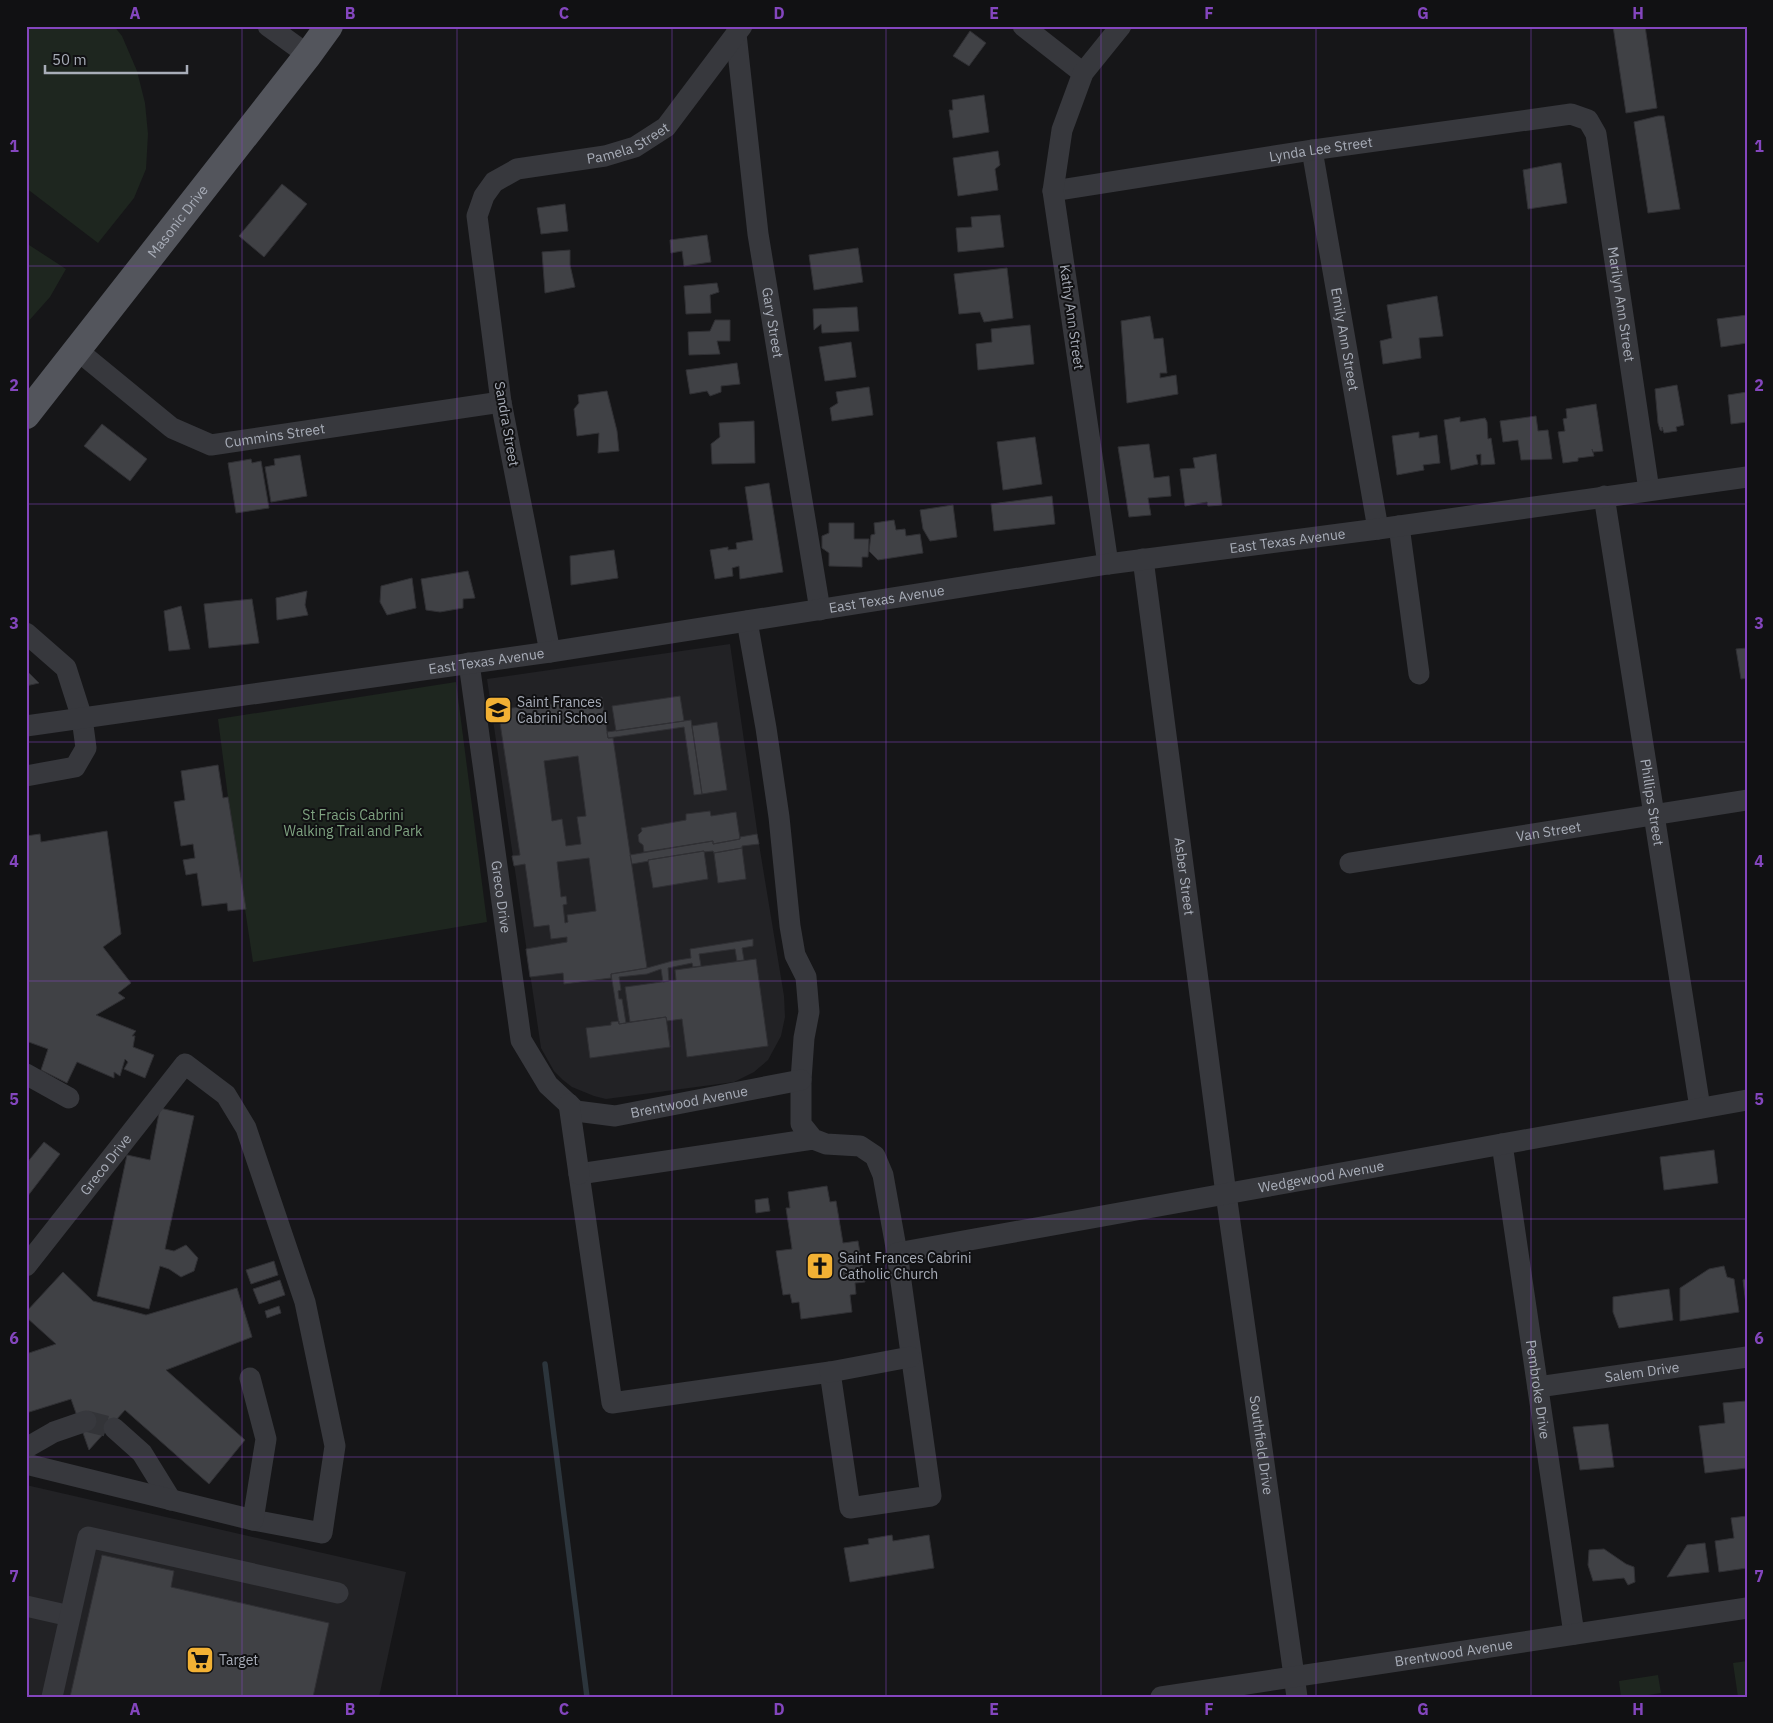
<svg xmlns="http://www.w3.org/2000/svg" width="1773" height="1723" viewBox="0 0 1773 1723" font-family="'IBM Plex Sans',sans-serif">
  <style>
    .built { fill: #222225 }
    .green { fill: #1e261f }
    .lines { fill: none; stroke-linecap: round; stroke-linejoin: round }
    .stream { stroke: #2c353c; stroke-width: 5.5 }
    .building { fill: #404145; stroke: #303034; fill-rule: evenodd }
    .minor-tunnel { stroke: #333438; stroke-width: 21; stroke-dasharray: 21 11; stroke-linecap: butt }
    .minor { stroke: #37383d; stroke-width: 21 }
    .major { stroke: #53555c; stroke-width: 28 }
    .grid { fill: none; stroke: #8446be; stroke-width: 1; stroke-opacity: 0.55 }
    .labels { text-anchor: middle; stroke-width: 4; stroke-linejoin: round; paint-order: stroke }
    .street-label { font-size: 14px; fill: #a8adb8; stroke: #111113 }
    .poi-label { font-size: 14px; fill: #a8adb8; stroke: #111113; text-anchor: start }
    .park-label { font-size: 14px; fill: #7fa381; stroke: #111113 }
    .neatline { fill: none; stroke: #8446be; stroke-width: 2 }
    .grid-label { font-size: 16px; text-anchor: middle; font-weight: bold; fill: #8446be }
  </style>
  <rect width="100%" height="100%" fill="#161618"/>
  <path class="built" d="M730,644L759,844L784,996L785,1017L781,1036L768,1060L754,1072L734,1082L606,1099L594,1096L572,1087L563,1080L554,1071L541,1048L487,679Z
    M26,1485L406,1572L379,1697H26Z"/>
  <path class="green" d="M26,26H114L122,36L137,71L145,103L148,134L146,169L134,198L98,243L26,188Z
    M26,243L66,269L50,297L26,324Z
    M456,682L487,922L253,962L228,797L218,719Z
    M1747,1661V1697H1738L1733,1663Z
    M1658,1675L1661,1693L1636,1697H1621L1619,1681Z"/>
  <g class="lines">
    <path class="stream" d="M545,1364L587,1697"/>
  </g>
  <path class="building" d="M1613,26H1645L1657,108L1626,113Z
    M970,31L986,43L969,66L953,56Z
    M984,95L989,132L953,138L949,110H953L952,100Z
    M1658,116H1664L1680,209L1648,213L1634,122Z
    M998,151L1000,165L995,169L998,190L958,196L953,158Z
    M1558,163H1561L1567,203L1528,209L1523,170Z
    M282,184L307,204L264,257L239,236Z
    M565,204L568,231L541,234L537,208Z
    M1000,215L1004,247L958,252L956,228L972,227L971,217Z
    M707,235L711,262L684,266L682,251L671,253L670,240Z
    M858,248L863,282L814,290L809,255Z
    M570,250V265L575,287L545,293L542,252Z
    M1007,268L1013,318L984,322L980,312L959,314L954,274Z
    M717,283L719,292L710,295L711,313L686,314L684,286Z
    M1437,296L1443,336L1419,338L1421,358L1383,364L1380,341L1392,338L1387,305Z
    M857,307L859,331L822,333L821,324L814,330L813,309Z
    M1747,315V343L1721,347L1717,319Z
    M1150,316L1154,339L1163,338L1167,373H1160V378L1176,375L1178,394L1127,403L1121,321Z
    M715,320H730V341H717L720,354L689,355L688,332L710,331Z
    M1030,325L1034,364L978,370L976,344L992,342L991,329Z
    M851,342L856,377L825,381L819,347Z
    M737,363L740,384L721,386V392L710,396L707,391L690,394L686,370Z
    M1677,385L1684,425L1676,427L1677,431L1664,433L1662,427V431L1660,430L1658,423L1655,389Z
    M869,387L873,415L832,421L830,408L838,403L836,392Z
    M607,391L617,431L619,451L598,453L599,433L577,436L574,409L579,403L578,395Z
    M1747,392V422L1731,424L1728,395Z
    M1596,404L1603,451L1593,452L1592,449L1594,456L1578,458V461L1563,463L1558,432L1565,431L1563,419L1567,418L1566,409Z
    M1536,416L1538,431L1548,430L1552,459L1521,460L1518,440L1503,442L1500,421Z
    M1460,417V422L1485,418L1487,422L1488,439L1491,438L1495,464L1481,465V454L1476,455L1478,464L1451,470L1444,420Z
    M754,421L755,463L712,464L711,444L720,437L719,423Z
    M102,424L147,459L130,481L84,446Z
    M1419,432V438L1437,435L1440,463L1423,465L1424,470L1397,475L1392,436Z
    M1035,437L1042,484L1003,490L997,442Z
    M1149,444L1154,478L1169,476L1171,496L1148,498L1151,515L1129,517L1118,447Z
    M1216,454L1222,505L1208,506L1207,502L1185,506L1180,469L1195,468L1193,458Z
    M300,455L307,496L271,502L265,467L275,465L274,459Z
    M251,459L252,463L261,461L269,508L236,513L228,463Z
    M769,483L783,572L740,579L739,566L732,568L733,576L715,579L710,550L728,547V550L737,549L736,543L753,540L745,487Z
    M1052,496L1055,524L994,531L991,504Z
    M953,505L957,537L930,541L923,529L920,510Z
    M894,520L896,530L905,529L906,536L920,534L923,553L878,560L869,551L871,535L875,534L874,523Z
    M829,523H854V539H869L868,557H862V567L829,566V553L822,548V536L829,533Z
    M614,550L618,578L571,585L570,556Z
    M468,571L475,598L463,599V608L440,612L426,610L421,579Z
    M412,578L416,608L387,615L380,602L381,586Z
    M307,591L305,605L308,615L277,620L276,598Z
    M252,599L259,643L209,648L204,604Z
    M181,606L190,649L169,651L164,611Z
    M1747,648V678L1741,679L1736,649Z
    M26,670L39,683L26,686Z
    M680,696L684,721L616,731L612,706Z
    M602,697L608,738H613L647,968L611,974V978L564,984L563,973L530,977L526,949L567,942V937L551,939L549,925L534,927L525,864L514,866L512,856L520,855L498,710L533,705V707ZM578,756L586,816L577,817L581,844L566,846L562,819L552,821L544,761ZM589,858L596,911L567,915L568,922L565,923L563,905L567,904L566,896L561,897L557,862Z
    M691,720L702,794L694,795L684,727L608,738L607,732Z
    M717,722L727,790L702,794L692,726Z
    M218,765L223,798L228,797L246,909L228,911L227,903L202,906L197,873L186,875L183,860L195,858L193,844L181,846L174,802L185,800L181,771Z
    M710,811L711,816L736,812L740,839L713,844V841L644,852L643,845L639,842L638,835L642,831L641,828L686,820V814Z
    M107,831L121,934L103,947L131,983L118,993L125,998L96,1015L136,1031L132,1036H135L133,1047L154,1055L145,1078L124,1069L128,1062L125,1059L120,1076L114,1072V1078L77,1062L67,1083L41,1070L48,1049L26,1041V836L40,834L41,842Z
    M757,834L759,844L742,846V848L714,853L713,851L704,852V851L648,860L649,861L632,864L630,855L713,841V844L740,839V837Z
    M742,848L746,879L718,883L714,853Z
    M704,851L708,879L653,888L648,860Z
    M753,939V946L742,948L744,960L737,961L735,949L699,954L701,966L693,967L692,963L668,968L669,981L663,982L661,969L647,974L619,977L621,990L618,991L619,999H622L626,1023L619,1024L611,974L647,968L672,961L691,958L690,949Z
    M756,959L768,1046L687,1057L682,1019L667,1021L666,1017L630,1022L625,987L676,980L675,970Z
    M666,1017L670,1047L590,1058L586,1028L611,1025V1022L619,1021V1024Z
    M160,1108L194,1116L165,1249L174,1251L186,1245L198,1258L194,1271L181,1277L169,1269L160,1266L149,1309L97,1296L127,1155L150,1160Z
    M44,1142L60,1154L27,1197L26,1164Z
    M1714,1150L1718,1183L1664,1190L1660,1157Z
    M827,1186L830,1202L836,1201L843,1243L858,1241L865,1282L855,1283L856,1294L850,1295L852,1312L801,1319L799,1302L792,1303L790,1294L783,1295L776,1251L792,1249L786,1208H790L788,1192Z
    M768,1198L770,1211L756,1213L755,1200Z
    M274,1261L278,1275L251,1284L246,1270Z
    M1724,1266L1727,1277L1734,1279L1739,1312L1680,1321V1288L1709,1269Z
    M63,1272L93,1301L146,1315L237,1288L252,1337L166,1370L245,1440L209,1484L125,1410L89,1450L71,1399L26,1413V1354L56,1344L26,1317V1312Z
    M1747,1278V1312L1743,1280Z
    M280,1280L285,1295L259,1304L253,1289Z
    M1669,1289L1673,1320L1619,1328L1613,1312V1297Z
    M279,1306L281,1313L267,1318L265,1311Z
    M1746,1401L1747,1468L1705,1473L1699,1426L1725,1423L1723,1403Z
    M1608,1424L1614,1467L1580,1470L1573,1427Z
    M1747,1516V1568L1719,1572L1715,1541L1734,1538L1731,1518Z
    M892,1535L893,1541L929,1535L934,1568L850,1582L844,1548L869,1544L868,1539Z
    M1705,1543L1709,1572L1667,1577L1687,1545Z
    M1604,1549L1626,1564L1634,1567L1635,1582L1628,1585L1624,1578L1593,1581L1588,1565L1589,1550Z
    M102,1555L174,1571L171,1587L329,1623L313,1697H70Z"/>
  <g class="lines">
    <path class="minor-tunnel" d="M86,1421L114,1428"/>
    <g class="minor">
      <path d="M268,26L308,55"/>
      <path d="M1023,26L1083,73"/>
      <path id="s1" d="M736,34L758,234L820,610"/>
      <path id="s2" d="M1312,150L1378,529"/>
      <path id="s3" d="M1053,191L1312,150L1571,114L1588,120L1596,134L1649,490"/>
      <path id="s4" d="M77,350L172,428L211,445L501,402"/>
      <path id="s5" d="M1604,496L1700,1108"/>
      <path d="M1399,526L1419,674"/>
      <path id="s6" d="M1143,559L1226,1194L1297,1697"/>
      <path d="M1108,564L1053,191L1062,130L1083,73L1121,26"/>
      <path d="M747,621L766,728L779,817L790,926L795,955L806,977L809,1012L804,1038L801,1080V1124L813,1139L826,1144L860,1146L875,1156L883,1175L897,1253L931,1496L850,1508L830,1372L612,1403L579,1174L813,1139"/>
      <path d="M26,633L66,668L82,718L86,748L75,767L26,776"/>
      <path id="s7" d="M550,652L501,402L477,216L484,196L494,182L517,169L605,156L635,147L666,127L742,26"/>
      <path id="s8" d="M469,663L521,1040L548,1085L576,1111L615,1116L801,1080"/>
      <path id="s9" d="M26,726L550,652L1108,564L1378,529L1747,477"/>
      <path id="s10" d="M1350,863L1747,800"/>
      <path d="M26,1074L69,1098"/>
      <path d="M569,1104L579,1174"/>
      <path id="s11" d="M1502,1144L1574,1634"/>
      <path id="s12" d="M897,1253L1747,1100"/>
      <path id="s13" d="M26,1266L185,1064L226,1095L246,1128L305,1302L335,1446L322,1533L253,1520"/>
      <path d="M830,1372L910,1357"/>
      <path id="s14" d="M1538,1387L1747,1357"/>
      <path d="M114,1428L142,1453L171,1500"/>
      <path d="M26,1448L54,1432L86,1421"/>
      <path d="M26,1464L253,1520L266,1439L250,1378"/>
      <path d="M26,1606L70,1616"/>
      <path d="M52,1697L88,1537L338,1593"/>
      <path id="s15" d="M1161,1697L1747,1608"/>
    </g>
    <path class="major" id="s16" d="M26,415L308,55L329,26"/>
  </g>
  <path class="grid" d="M242,26V1697M457,26V1697M672,26V1697M886,26V1697M1101,26V1697M1316,26V1697M1531,26V1697M26,266H1747M26,504H1747M26,742H1747M26,981H1747M26,1219H1747M26,1457H1747"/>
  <defs>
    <g id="school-square" transform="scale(1.4375)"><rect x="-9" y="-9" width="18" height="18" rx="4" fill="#f2b134" stroke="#111113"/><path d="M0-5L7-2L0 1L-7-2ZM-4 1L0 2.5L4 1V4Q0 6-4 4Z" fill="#111"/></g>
    <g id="church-square" transform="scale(1.4375)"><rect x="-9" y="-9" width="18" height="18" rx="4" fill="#f2b134" stroke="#111113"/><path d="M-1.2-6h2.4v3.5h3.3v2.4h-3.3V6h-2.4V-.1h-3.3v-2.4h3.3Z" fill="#111"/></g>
    <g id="supermarket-square" transform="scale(1.4375)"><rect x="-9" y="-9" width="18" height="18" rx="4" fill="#f2b134" stroke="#111113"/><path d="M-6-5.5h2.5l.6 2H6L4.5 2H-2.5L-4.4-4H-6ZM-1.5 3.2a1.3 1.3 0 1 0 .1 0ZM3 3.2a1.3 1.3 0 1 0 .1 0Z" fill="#111"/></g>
  </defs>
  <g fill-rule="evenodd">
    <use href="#school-square" x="498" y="710"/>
    <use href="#church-square" x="820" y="1266"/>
    <use href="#supermarket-square" x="200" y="1660"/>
  </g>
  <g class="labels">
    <g class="street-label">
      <text dy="5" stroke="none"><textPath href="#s7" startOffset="622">Pamela Street</textPath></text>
      <text dy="5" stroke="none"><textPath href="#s3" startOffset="271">Lynda Lee Street</textPath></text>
      <text dy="5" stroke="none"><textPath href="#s16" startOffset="246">Masonic Drive</textPath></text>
      <text dy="5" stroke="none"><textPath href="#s3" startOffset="730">Marilyn Ann Street</textPath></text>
      <text transform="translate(1072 317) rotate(82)" y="5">Kathy Ann Street</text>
      <text dy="5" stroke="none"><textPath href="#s1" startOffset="291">Gary Street</textPath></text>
      <text dy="5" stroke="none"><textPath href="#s2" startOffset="192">Emily Ann Street</textPath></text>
      <text transform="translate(507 424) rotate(80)" y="5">Sandra Street</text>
      <text dy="5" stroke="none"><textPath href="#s4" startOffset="230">Cummins Street</textPath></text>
      <text dy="5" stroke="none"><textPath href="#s9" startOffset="1275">East Texas Avenue</textPath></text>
      <text dy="5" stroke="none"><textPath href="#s9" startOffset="870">East Texas Avenue</textPath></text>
      <text dy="5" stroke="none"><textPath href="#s9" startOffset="465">East Texas Avenue</textPath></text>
      <text dy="5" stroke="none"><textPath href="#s5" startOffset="310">Phillips Street</textPath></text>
      <text dy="5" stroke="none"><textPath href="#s10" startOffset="201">Van Street</textPath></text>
      <text dy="5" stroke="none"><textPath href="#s6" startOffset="320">Asber Street</textPath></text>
      <text dy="5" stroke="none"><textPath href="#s8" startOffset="236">Greco Drive</textPath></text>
      <text dy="5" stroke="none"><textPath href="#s8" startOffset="586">Brentwood Avenue</textPath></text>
      <text dy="5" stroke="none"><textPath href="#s13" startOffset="129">Greco Drive</textPath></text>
      <text dy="5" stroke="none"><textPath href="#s12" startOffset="431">Wedgewood Avenue</textPath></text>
      <text dy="5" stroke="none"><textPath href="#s14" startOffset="105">Salem Drive</textPath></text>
      <text dy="5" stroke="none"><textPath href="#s11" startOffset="248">Pembroke Drive</textPath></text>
      <text dy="5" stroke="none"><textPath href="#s6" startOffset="894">Southfield Drive</textPath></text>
      <text dy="5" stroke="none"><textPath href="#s15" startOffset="296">Brentwood Avenue</textPath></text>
    </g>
    <g class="poi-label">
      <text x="517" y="707">Saint Frances<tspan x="517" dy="16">Cabrini School</tspan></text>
      <text x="839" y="1263">Saint Frances Cabrini<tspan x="839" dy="16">Catholic Church</tspan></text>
      <text x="219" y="1665">Target</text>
    </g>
    <g class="park-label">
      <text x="353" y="820">St Fracis Cabrini<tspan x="353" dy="16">Walking Trail and Park</tspan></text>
    </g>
  </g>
  <rect width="1773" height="1723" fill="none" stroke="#111113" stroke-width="55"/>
  <path d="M45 65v8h142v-8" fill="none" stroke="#a8adb8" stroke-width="2.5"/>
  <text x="52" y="65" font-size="15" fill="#a8adb8" stroke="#111113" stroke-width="4" paint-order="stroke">50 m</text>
  <rect x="28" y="28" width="1718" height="1668" class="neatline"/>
  <g class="grid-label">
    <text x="135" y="19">A</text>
    <text x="350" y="19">B</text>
    <text x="564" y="19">C</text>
    <text x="779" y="19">D</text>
    <text x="994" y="19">E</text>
    <text x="1209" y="19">F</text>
    <text x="1423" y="19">G</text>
    <text x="1638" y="19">H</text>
    <text x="14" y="152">1</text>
    <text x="1759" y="152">1</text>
    <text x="14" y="391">2</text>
    <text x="1759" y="391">2</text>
    <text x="14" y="629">3</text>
    <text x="1759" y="629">3</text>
    <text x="14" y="867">4</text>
    <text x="1759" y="867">4</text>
    <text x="14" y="1105">5</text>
    <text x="1759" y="1105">5</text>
    <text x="14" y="1344">6</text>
    <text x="1759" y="1344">6</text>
    <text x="14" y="1582">7</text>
    <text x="1759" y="1582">7</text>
    <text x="135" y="1715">A</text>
    <text x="350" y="1715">B</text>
    <text x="564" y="1715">C</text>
    <text x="779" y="1715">D</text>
    <text x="994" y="1715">E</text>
    <text x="1209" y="1715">F</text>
    <text x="1423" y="1715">G</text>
    <text x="1638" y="1715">H</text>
  </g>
</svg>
